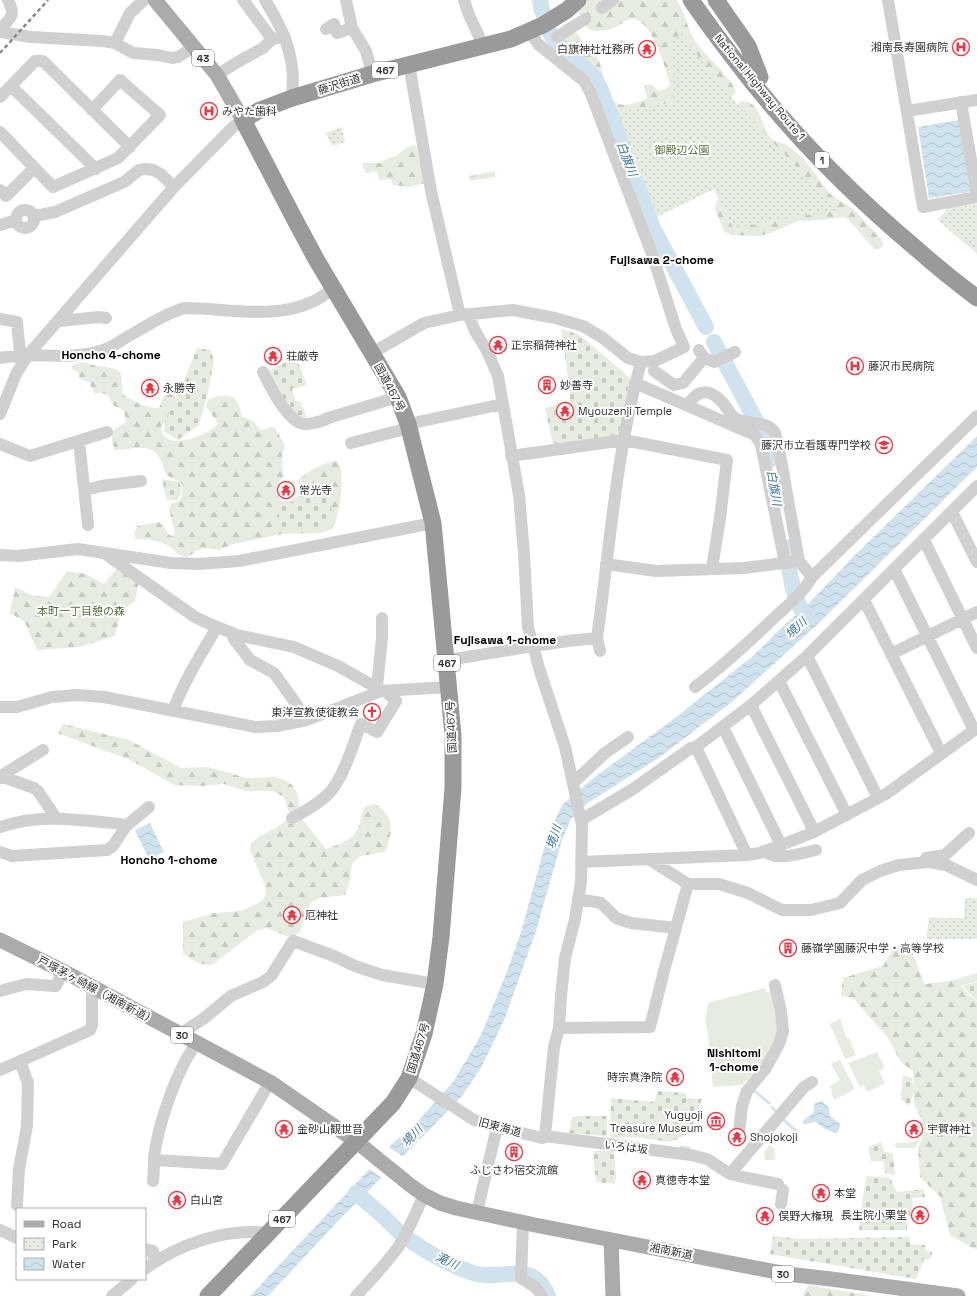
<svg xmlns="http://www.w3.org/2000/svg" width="977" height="1296" viewBox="0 0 977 1296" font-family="'Space Grotesk','Noto Sans JP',sans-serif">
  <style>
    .grass { fill: url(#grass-tufts) }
    .forest { fill: url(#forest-firs) }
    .cemetery { fill: url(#cemetery-stones) }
    .park { fill: url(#park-dots) }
    .garden { fill: #e6ecdf }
    .water { fill: url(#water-waves) }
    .pier { fill: #fff }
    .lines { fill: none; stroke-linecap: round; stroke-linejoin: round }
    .stream { stroke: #cfe2ee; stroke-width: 2.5 }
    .river { stroke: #cfe2ee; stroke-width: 16 }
    .minor { stroke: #d0d0d0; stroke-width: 12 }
    .major { stroke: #ababab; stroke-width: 15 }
    .highway { stroke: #9a9a9a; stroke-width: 17 }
    .rail { stroke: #888; stroke-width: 2.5; stroke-dasharray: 4 3; stroke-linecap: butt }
    .labels { text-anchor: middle; stroke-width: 4; stroke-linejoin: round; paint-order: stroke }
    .shield { fill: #fff; stroke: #707070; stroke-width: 1 }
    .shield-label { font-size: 10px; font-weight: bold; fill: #333 }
    .poi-label { font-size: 11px; fill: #333; stroke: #fff; text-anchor: start }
    .street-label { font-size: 11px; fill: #333; stroke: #fff }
    .park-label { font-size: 11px; fill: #56703f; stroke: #fff }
    .water-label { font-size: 12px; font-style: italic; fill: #3f7597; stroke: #fff }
    .neighbourhood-label { font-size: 12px; font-weight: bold; fill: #000; stroke: #fff }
  </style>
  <defs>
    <pattern id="grass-tufts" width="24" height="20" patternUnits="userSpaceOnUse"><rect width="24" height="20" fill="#e6ecdf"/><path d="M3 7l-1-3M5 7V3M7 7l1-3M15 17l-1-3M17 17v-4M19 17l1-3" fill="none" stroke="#c6cbc0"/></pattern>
    <pattern id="forest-firs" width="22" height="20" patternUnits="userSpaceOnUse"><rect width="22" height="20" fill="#e6ecdf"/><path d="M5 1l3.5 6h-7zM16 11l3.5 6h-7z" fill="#c6cbc0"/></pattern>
    <pattern id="cemetery-stones" width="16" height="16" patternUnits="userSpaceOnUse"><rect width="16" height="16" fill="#e6ecdf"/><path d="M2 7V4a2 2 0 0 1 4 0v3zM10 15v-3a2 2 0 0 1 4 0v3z" fill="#c6cbc0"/></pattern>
    <pattern id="park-dots" width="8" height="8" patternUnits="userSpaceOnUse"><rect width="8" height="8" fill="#e6ecdf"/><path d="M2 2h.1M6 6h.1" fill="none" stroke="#c6cbc0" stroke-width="1.8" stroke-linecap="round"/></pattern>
    <pattern id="water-waves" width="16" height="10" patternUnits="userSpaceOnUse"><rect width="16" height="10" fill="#cfe2ee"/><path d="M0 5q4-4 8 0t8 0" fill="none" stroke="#b2c2cd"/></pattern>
  </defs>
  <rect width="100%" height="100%" fill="#fff"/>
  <path class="grass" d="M494,171L495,177L470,181L469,176Z"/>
  <path class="forest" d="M587,0H677C685,13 687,29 696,42C705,56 733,79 736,92L731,98L684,101L619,124L608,96L595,73L584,61L566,46L564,43C566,36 570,33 577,33L581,39L579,44L583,52L586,55L592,54C613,64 591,123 646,99L647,97L644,87L647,84L652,85L659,91L669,87L670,85C666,68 653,26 637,20C627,17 621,25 614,28C611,30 608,30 605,30C587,34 582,25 578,8L580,4Z
    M621,40H624L629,46V52L625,55C620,53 618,49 616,44Z
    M741,101C763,101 760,128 772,139C776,143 783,142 788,146C800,154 811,167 819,179C824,185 827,192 833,196C839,201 847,204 853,209C863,218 873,231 882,240L883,245L879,249H874L848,219L844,217L822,220L798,221L771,233L759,236L731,235L724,231L715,209L716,203L721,197L735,107L737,104Z
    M416,145L425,183L409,187L393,185L391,179L379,180L377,171L365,173L362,163H379L387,159L396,156L407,147Z
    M81,362C88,362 93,366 99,366C126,370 120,370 123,394C129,400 150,409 159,408L164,396L167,394C174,394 176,396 179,403C176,407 175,413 172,417C169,421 162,422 161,428C161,429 162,433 163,434C170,450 212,434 218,423L206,406L209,399C213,397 217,397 222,396C236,394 239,404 242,416L254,422L260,429L262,430L271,427L275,428L284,443V450L282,455L283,477L277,484L276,494L282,501H290L298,496V480C309,471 323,462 337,461C346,468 340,507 337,517C336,521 333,525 332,529L320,533L281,534L233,544L219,550L206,548L195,551L191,555L186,557C178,556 176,551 170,547C161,540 147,539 136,539L134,534L137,526L159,522C166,525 165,531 169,535L173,536L175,533L169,509L171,503L178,502L181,499L183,486C179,478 171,480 166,474C163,470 164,466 162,462C152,440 133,450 115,450L112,442V431L126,422L124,410C113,406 113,406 108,395L102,393H94L89,382L80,379L78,372L73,370L72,367L75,364Z
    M119,566L140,577L135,601L121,611L115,636L80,647L37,650L24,621L10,613L15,587L33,596L49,597L67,571L86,574L104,584Z
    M63,724L129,740L181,768L208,767L247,778L276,777L284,780L292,785L297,793L302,819L326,849C338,845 354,840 359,826C361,819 361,814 365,807L374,804C395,814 393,833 385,852L360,856L352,864L350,880L345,895L319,898L311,902L304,917L300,932L291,938L267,928L256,931L212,965C200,965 192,961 183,953V922L214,913L241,911L260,902L264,898L266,893L265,885L253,858L250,849L252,842C263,833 282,827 290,816L284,797L273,791H246L224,784L201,786L175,785L128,759L57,733Z
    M910,945L924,984L951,981L977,973V981L960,986L977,1002V1249L972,1248L950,1235L940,1197L920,1177L918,1148L923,1136L922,1120L914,1104L913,1071L901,1062L888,1038L853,998L841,996L843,978L883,966L894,946Z
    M808,1285L872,1296H802Z"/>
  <path class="cemetery" d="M561,329L578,334L620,369L630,379L618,438L553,444L545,408L570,402V390Z
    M197,348L210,350L214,360L208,392L199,425L178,440L164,431L165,422L179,393Z
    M297,360L307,385L292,389L296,401L301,402L307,419L299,421L278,391L268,371L284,363Z
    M162,479L179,482L182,489L178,500H167Z
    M316,493L332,496L331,519L326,527L283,531L277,506L300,500L306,496Z
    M977,982V1001L962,986Z
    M903,1075L912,1078L914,1092L909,1106L901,1099Z
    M658,1091L686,1093L687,1098L702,1099L691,1133L670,1142L635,1137L610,1138L611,1098L654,1102Z
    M575,1116H607V1136L569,1133L571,1120Z
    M881,1142L884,1152L893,1153L895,1175L885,1173L884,1161H871L868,1147Z
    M593,1151H614L616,1177L615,1184L596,1182Z
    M866,1176L890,1178L897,1192L924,1189L925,1197L912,1198V1216H908L907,1230H859Z
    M773,1236L800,1239L910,1237V1244L925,1245V1251L932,1252L931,1259H924L916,1279L770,1254Z"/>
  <path class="park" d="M682,33L720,86L837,210L733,228L714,189L657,217C641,182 626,149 616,112L674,102L673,39Z
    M342,127L345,142L332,146L326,133Z
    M977,204V254L938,220L948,208Z
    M965,898H977V939H926L929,918H964Z"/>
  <path class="garden" d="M765,988L766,992L774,991L778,1039L756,1072L742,1085L713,1087L708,1035L705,1022L708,1003Z
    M840,1019L847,1039L849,1038L856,1055L845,1059L830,1024Z
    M877,1052L885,1068L879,1071L885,1083L868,1092L863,1085L860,1087L848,1063Z
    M840,1060L855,1089L834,1100L831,1092L832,1091L830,1086L840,1080L831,1064Z
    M919,1140L915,1148H896L895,1143H909Z
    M769,1146H772C776,1150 776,1156 774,1160H765L764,1152Z"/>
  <path class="water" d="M965,119L976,191L929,198L918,127Z
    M977,436V467L820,622L733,701L660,757L586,804L571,819L562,840L536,931L505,1018L482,1066L462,1096L444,1115L340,1219L268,1296H250L376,1162L383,1152L417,1122L453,1082L481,1035L508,969L521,932L547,838L562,805L591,780L679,715L754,655L777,632L809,603L856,554Z
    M150,823L164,852L149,859L135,830Z
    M822,1101L829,1108L830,1116L839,1123L840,1126L838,1132L835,1133L825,1129L816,1122L804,1124L803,1121L813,1113L815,1103Z"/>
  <path class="pier" d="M387,1146L405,1158L383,1179L368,1168Z"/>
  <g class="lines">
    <path class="stream" d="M752,1091L756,1092L769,1103
      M772,1107L777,1113
      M782,1118L798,1133
      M679,1149L681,1147L689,1148V1151"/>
    <path class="river" d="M540,0L542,10L551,35L558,44L595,78L601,90L653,228L706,327
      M714,342L765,438L769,461
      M785,547L793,589L799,605L807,618
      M356,1193C366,1201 376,1210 386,1219C393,1226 400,1234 408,1239C428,1253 450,1265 473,1273C501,1282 533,1258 548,1296"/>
    <path class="minor" d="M243,0L272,39
      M265,0C278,21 289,42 292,67C294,77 292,88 292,98
      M346,0L352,28L366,51L372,74
      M464,0L469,15L484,47
      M888,0L923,207L977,197
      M602,8L613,0
      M326,29L334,24L337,33L352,28
      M0,30C11,17 16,16 8,0
      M0,32L31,37L103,41L115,43L130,13L144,0
      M557,37L585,19
      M115,43L133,53L158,55L172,58L178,57L194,47
      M409,64L431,191L460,315
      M217,75L236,63L263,48L272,39L285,37
      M11,86L96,169
      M0,97L35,61H43L130,147
      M961,102L977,194
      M907,111L977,100
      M0,132L53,187L118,158L160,115L120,80L92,110
      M0,190L6,196L34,168
      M16 219a9 9 0 1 1 18 0a9 9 0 1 1-18 0Z
      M34,216L55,212L124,182L139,170L145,169L153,170L161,174L174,187
      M0,225L16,220
      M0,319L17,322L21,363
      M59,321L99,317L106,318
      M699,350L704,358L714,362L735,352
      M372,353L424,323L460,315L513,310L555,318L583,326L603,338L628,358L641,362L655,361L684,347L676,329L652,254L591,94L584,81L538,44L530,32
      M0,358C32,351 69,361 100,351C110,349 119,342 127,337C145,327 164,314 184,308C226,308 273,320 312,302C320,299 326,293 333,289
      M654,371L674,385L683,383L704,358
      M263,372C270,386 287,422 304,424C307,425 311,423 313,423C319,422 323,421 328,418L398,397
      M635,383L755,435L761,445L785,563
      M688,405C698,388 711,389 723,403C727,408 730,414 735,418C746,425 768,420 775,433C777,438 777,444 779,449L799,561L812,577
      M0,414L16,374L28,355L174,187L234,126L243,120
      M408,424L503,404
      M79,441L88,525
      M351,443L409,428
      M0,444L30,456L107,432
      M511,456L624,440L727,460L720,518L712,568
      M85,490L101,486L141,481
      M952,512L977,562
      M924,540L977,648
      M0,555L18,556L78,549L171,563L199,564L239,561L433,523
      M107,555L195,617L210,624L237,635L294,647L338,666L379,689L381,691
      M606,564L656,571L744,568L792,562
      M894,569L974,730
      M864,600L941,753
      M231,632L234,639L250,660L274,673L297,705L304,721
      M597,638L600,651
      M891,654L977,612
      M807,656L878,798
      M446,660C497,653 546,642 597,638C610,546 616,453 641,362
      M779,681L847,815
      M377,687L382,638V618
      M695,687C723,666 749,642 774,618C788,605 803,593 812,577L977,416
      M751,705L811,825L812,833
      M0,707H17L52,697L77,695L104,697L256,727L277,726L307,720L381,691L449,687
      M173,711C184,681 201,654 217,627
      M723,727L781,845
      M696,747L747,855
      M0,778H6L34,788L38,791L56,818
      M6,778L4,774L43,750
      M573,783L605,753L628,737
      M292,818C306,811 325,800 334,787C346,770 353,744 361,724L377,732L396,701L385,691
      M581,820L633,789L691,748L696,747L751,705L807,656L977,486
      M0,827C40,813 80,820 121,824L126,826L149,807
      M764,851C776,862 802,853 816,850
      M0,852L12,856L107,850L113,846L126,826
      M926,858L945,855L969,833
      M650,860L688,884H719L748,893L782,910H811L840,903L862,880L880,871L899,865L928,862L946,865L977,880
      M581,862L747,855L760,853L781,845L812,833L886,794L977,728
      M578,899L601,903L616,918L631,923L676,928
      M0,991L26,984L56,986L63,971
      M559,1028L650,1027L664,971L688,884
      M180,1034L203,1019L231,996L263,982L271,976L293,941L334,956L355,966L382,975L435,984
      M0,1070L90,1030L92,1025V988
      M409,1078L474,1120L497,1127L542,1138L545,1136L552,1066L554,1047L559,1028L561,996L565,958L575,919L581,882L582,825L565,747L539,668L528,627L524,554L519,495L498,376L487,351L475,331L468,314
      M739,1132L742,1106L747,1091L766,1068L779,1044L783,1031L781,1011L775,985
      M545,1136L691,1155L707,1159L730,1174L747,1178
      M154,1160L222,1164L270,1082
      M730,1174L804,1087L812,1082
      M748,1178L778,1184
      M153,1181C154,1173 154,1165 154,1157C158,1125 177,1068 197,1043
      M781,1204L783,1190
      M17,1205L19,1169L27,1126L28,1083L20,1061
      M477,1212L497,1127
      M523,1222L521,1278C524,1281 527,1281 530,1284C535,1286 539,1291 542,1296
      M0,1230L17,1238
      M145,1249L153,1251L154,1262
      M145,1269C178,1244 226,1228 267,1233
      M112,1296L132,1279
      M356,1296C371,1280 386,1264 399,1246C409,1230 416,1212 424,1195"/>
    <path class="major" d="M155,0L217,75L243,120
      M0,940L63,971L270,1082L357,1142L410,1185L424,1195L440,1203L456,1208L535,1225L787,1274L831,1279L958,1296
      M611,1240L613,1296"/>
    <path class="highway" d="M691,0C704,19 718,38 732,56C786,128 850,193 918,250C937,267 957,283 977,298
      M716,0L748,46L760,77
      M208,1296L393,1103L409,1078L424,1034L435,984L441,937L453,788V735L433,523L408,424L398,397L316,259L295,220L243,120L258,111L292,98L372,74L511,39L543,25L567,10L578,0"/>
    <path class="rail" d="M0,53L48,0"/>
  </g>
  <defs>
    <g id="hospital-ring" transform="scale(0.9)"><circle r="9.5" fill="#fff" stroke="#e63946" stroke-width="1.5"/><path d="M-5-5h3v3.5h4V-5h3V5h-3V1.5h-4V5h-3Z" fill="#e63946"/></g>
    <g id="temple-ring" transform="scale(0.9)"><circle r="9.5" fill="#fff" stroke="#e63946" stroke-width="1.5"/><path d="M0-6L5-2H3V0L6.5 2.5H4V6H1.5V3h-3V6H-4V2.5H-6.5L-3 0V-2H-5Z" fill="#e63946"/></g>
    <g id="building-ring" transform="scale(0.9)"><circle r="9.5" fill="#fff" stroke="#e63946" stroke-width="1.5"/><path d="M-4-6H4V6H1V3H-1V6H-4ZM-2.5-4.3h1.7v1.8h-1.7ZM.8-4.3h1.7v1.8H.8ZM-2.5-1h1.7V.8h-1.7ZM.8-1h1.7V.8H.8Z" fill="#e63946"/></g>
    <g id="university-ring" transform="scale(0.9)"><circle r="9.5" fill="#fff" stroke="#e63946" stroke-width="1.5"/><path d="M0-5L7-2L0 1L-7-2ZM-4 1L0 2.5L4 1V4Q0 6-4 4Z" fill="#e63946"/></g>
    <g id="church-ring" transform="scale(0.9)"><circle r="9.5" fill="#fff" stroke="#e63946" stroke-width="1.5"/><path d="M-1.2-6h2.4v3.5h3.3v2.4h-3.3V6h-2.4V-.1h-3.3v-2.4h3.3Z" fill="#e63946"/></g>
    <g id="museum-ring" transform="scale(0.9)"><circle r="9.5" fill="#fff" stroke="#e63946" stroke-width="1.5"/><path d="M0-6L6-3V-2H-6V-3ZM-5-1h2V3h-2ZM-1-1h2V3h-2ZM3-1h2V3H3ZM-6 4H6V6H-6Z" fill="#e63946"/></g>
  </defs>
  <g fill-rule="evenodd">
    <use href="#hospital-ring" x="961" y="47"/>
    <use href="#temple-ring" x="647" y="49"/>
    <use href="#hospital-ring" x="209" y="111"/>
    <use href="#temple-ring" x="498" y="345"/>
    <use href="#temple-ring" x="273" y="356"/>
    <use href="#hospital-ring" x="855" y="366"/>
    <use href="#building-ring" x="547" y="385"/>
    <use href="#temple-ring" x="150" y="388"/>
    <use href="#temple-ring" x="565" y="411"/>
    <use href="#university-ring" x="884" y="445"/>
    <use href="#temple-ring" x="286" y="490"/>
    <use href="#church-ring" x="372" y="712"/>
    <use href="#temple-ring" x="292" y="915"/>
    <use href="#building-ring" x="788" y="948"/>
    <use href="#temple-ring" x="675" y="1077"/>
    <use href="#museum-ring" x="716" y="1121"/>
    <use href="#temple-ring" x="284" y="1129"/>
    <use href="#temple-ring" x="914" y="1129"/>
    <use href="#temple-ring" x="737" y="1137"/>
    <use href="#building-ring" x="514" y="1152"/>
    <use href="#temple-ring" x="642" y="1180"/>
    <use href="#temple-ring" x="821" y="1193"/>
    <use href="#temple-ring" x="177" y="1200"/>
    <use href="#temple-ring" x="920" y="1215"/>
    <use href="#temple-ring" x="765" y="1216"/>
  </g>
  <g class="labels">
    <g class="shield">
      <rect x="192" y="50" width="22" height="16" rx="3"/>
      <rect x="372" y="62" width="26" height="16" rx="3"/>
      <rect x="815" y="152" width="14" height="16" rx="3"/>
      <rect x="434" y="655" width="26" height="16" rx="3"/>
      <rect x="171" y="1027" width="22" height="16" rx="3"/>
      <rect x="269" y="1211" width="26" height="16" rx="3"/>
      <rect x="772" y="1266" width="22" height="16" rx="3"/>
    </g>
    <g class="shield-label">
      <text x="203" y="62">43</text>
      <text x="385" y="74">467</text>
      <text x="822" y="164">1</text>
      <text x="447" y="667">467</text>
      <text x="182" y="1039">30</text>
      <text x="282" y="1223">467</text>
      <text x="783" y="1278">30</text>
    </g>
    <g class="poi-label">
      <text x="948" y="51" text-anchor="end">湘南長寿園病院</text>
      <text x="634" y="53" text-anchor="end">白旗神社社務所</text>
      <text x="222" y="115">みやた歯科</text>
      <text x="511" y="349">正宗稲荷神社</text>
      <text x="286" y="360">荘厳寺</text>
      <text x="868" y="370">藤沢市民病院</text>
      <text x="560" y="389">妙善寺</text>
      <text x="163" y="392">永勝寺</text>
      <text x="578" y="415">Myouzenji Temple</text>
      <text x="871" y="449" text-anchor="end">藤沢市立看護専門学校</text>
      <text x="299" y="494">常光寺</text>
      <text x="359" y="716" text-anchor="end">東洋宣教使徒教会</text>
      <text x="305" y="919">厄神社</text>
      <text x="801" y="952">藤嶺学園藤沢中学・高等学校</text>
      <text x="662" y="1081" text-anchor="end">時宗真浄院</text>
      <text x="703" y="1119" text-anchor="end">Yugyoji<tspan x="703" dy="13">Treasure Museum</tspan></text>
      <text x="297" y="1133">金砂山観世音</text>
      <text x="927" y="1133">宇賀神社</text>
      <text x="750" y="1141">Shojokoji</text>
      <text x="514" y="1174" text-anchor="middle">ふじさわ宿交流館</text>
      <text x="655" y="1184">真徳寺本堂</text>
      <text x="834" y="1197">本堂</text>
      <text x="190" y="1204">白山宮</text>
      <text x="907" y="1219" text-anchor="end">長生院小栗堂</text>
      <text x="778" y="1220">俣野大権現</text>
    </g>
    <g class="street-label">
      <text transform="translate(339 84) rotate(-17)" y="4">藤沢街道</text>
      <text transform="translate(760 87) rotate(50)" y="4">National Highway Route 1</text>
      <text transform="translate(390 387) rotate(62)" y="4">国道467号</text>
      <text transform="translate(451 727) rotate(-93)" y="4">国道467号</text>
      <text transform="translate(97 990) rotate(28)" y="4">戸塚茅ヶ崎線（湘南新道）</text>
      <text transform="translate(418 1048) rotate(-73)" y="4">国道467号</text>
      <text transform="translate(500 1127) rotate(15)" y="4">旧東海道</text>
      <text transform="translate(626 1147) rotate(7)" y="4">いろは坂</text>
      <text transform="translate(671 1251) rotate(11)" y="4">湘南新道</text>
    </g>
    <g class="park-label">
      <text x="682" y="154">御殿辺公園</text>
      <text x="81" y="615">本町一丁目憩の森</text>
    </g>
    <g class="water-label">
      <text transform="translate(627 159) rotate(69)" y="4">白旗川</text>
      <text transform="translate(774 488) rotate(80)" y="4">白旗川</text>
      <text transform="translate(796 628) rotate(-43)" y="4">境川</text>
      <text transform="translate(554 837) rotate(-72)" y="4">境川</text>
      <text transform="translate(412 1136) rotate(-46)" y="4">境川</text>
      <text transform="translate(447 1261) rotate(24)" y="4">滝川</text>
    </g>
    <g class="neighbourhood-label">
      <text x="662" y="264">Fujisawa 2-chome</text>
      <text x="111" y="359">Honcho 4-chome</text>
      <text x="505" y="644">Fujisawa 1-chome</text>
      <text x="169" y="864">Honcho 1-chome</text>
      <text x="734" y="1057">Nishitomi<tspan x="734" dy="14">1-chome</tspan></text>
    </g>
  </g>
  <rect x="16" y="1208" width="130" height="72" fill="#ffffff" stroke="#adadad"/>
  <rect x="24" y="1221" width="20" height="6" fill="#ababab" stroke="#adadad"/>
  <text x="52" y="1228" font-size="12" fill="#333333">Road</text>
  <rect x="24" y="1238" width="20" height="12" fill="url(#park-dots)" stroke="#adadad"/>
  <text x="52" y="1248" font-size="12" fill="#333333">Park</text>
  <rect x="24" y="1258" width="20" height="12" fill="url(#water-waves)" stroke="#adadad"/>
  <text x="52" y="1268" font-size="12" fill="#333333">Water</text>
</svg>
